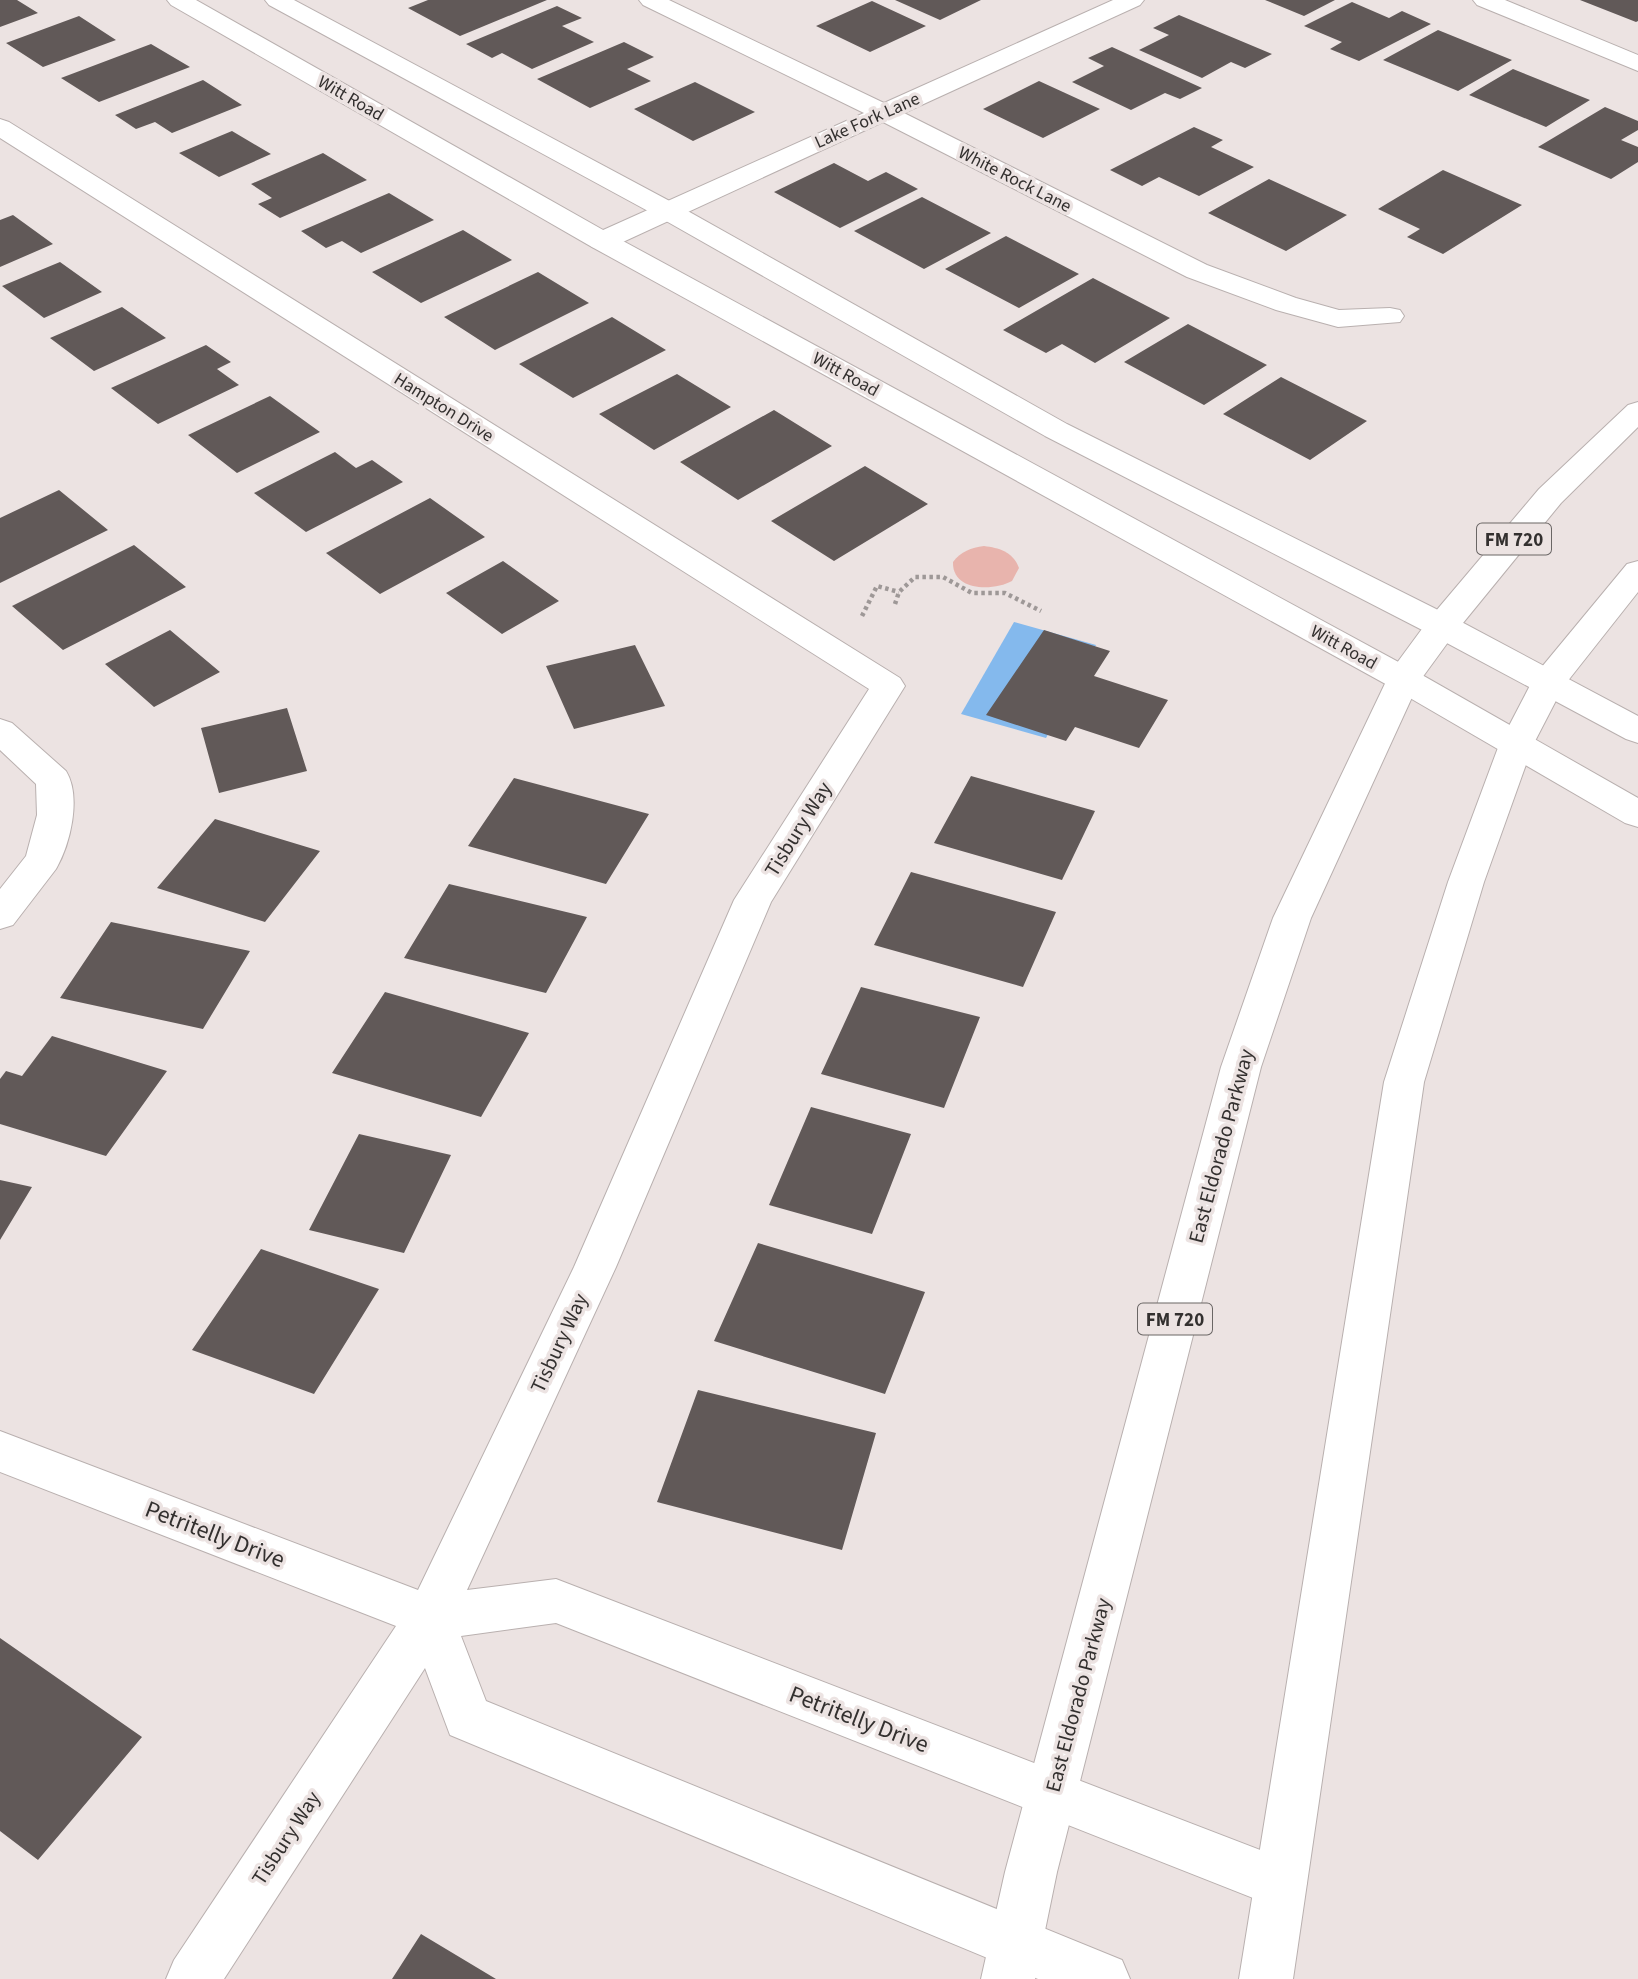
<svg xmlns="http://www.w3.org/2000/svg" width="1638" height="1979" viewBox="0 0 1638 1979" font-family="'Source Sans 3',sans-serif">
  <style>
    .green { fill: #e8b4ad }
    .water { fill: #84b9ed }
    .building { fill: #615958 }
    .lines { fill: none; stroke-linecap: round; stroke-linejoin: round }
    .minor-casing { stroke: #b9b0af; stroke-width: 2 }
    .tertiary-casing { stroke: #b9b0af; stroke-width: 2 }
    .primary-casing { stroke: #b9b0af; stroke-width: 2 }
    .path { stroke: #9e9897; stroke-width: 4.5; stroke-dasharray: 3.5 3.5; stroke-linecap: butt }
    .minor { fill: #fff; fill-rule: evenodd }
    .tertiary { fill: #fff; fill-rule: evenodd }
    .primary { fill: #fff; fill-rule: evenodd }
    .labels { text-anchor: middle; stroke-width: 7; stroke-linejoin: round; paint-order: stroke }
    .far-street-label { font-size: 18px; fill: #33302f; stroke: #ece3e2 }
    .shield { fill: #ece3e2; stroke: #6a6665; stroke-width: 2 }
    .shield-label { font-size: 19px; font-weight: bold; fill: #33302f }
    .street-label { font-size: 21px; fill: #33302f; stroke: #ece3e2 }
    .near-street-label { font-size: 24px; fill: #33302f; stroke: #ece3e2 }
  </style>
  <rect width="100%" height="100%" fill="#ece3e2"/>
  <path class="green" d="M984,546C1000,548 1013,552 1019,568L1012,581C994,591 952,592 953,562C961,551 971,548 984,546Z"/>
  <path class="water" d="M1014,622L1096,645L1046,738L961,714Z"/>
  <path class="building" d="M0,0H17L38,13L0,27Z
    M428,0H547L460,36L408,8Z
    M895,0H981L940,20Z
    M1265,0H1335L1304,16Z
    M1580,0H1638V21L1636,22Z
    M872,1L926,26L870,52L816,26Z
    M1352,2L1389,18L1402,11L1431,24L1359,61L1330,49L1342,42L1304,26Z
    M557,6L582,18L562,26L594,42L532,69L502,53L492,58L466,44Z
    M1179,15L1272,54L1245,68L1231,62L1202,78L1139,50L1169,35L1153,28Z
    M79,16L116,40L43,67L6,43Z
    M1438,30L1512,60L1458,91L1383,60Z
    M624,42L654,57L627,69L651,81L590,108L537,79Z
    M151,44L190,67L99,102L61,78Z
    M1112,47L1202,88L1180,99L1165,93L1131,110L1072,82L1104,66L1088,58Z
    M1513,69L1590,100L1546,127L1469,95Z
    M203,80L242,105L172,133L155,122L136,129L115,115Z
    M1039,81L1100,109L1043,138L983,109Z
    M695,82L755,112L693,141L634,109Z
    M1605,107L1638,121V130L1621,140L1638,147V162L1611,179L1538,147Z
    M1194,127L1223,140L1211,147L1254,167L1199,196L1159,177L1142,186L1110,170Z
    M232,131L271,154L219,177L179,153Z
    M323,153L367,180L280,218L258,204L272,198L251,184Z
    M834,163L868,181L886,172L918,189L840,228L774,192Z
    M1443,170L1522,205L1443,254L1407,237L1420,229L1378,209Z
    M1269,179L1347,215L1286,251L1208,213Z
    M389,193L434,220L361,253L342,241L326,248L301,231Z
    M922,197L991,233L924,269L854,231Z
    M13,215L53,244L0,267V220Z
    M463,230L512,260L421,303L372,272Z
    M1006,236L1079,274L1019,308L945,269Z
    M60,262L102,292L44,318L2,286Z
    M538,272L589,303L495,350L444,317Z
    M1093,278L1170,318L1095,363L1062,344L1046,353L1003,330Z
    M122,307L166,338L94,371L50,338Z
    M612,317L666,350L573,398L519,364Z
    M1188,324L1267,365L1204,405L1124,362Z
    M206,345L231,362L217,369L239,385L158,424L111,388Z
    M677,374L731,407L654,450L599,414Z
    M1281,377L1367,421L1310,460L1223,414Z
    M270,396L320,432L237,473L188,435Z
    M774,410L832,446L738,500L680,462Z
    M335,452L356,468L372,460L403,482L306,532L254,493Z
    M865,466L928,504L834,561L771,521Z
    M59,490L108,530L0,583V518Z
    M430,498L485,537L380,594L326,553Z
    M134,545L186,587L63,650L12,606Z
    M503,561L559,601L502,634L446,593Z
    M170,630L220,672L154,707L105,664Z
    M1044,630L1110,651L1094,676L1168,700L1139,748L1075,727L1066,741L986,715Z
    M635,645L665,706L574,729L546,666Z
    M287,708L307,771L219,793L201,728Z
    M971,776L1095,811L1062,880L934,843Z
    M514,778L649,814L606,884L468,846Z
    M215,819L320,851L265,922L157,888Z
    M911,872L1056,912L1023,987L874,945Z
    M449,884L587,917L546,993L404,958Z
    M111,922L250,951L203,1029L60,998Z
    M861,987L980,1017L944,1108L821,1074Z
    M385,992L529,1033L481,1117L332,1073Z
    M52,1036L167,1071L106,1156L0,1124V1079L6,1071L22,1076Z
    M811,1107L911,1134L872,1234L769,1205Z
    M359,1134L451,1155L404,1253L309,1230Z
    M0,1180L32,1187L0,1240Z
    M758,1243L925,1292L885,1394L714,1341Z
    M261,1249L379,1289L314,1394L192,1350Z
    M698,1390L876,1433L842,1550L657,1502Z
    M0,1638L142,1737L38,1860L0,1831Z
    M421,1934L496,1979H392Z"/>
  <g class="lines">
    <g class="minor-casing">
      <path id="minor" d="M639,0H669L884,103L1113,0H1144L1140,5L904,113L1207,265L1296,298L1339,310L1390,308L1400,310L1404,316L1400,322L1338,327L1276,310L1187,277L883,122L612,247L602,249L592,247L588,241L592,235L864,113L643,5Z
        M1473,0H1505L1638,55V71L1477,5Z
        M0,119L9,122L900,678L905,686L771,902L616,1267L467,1590L556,1579L1299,1865L1307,1883L1299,1901L1281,1909L556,1623L461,1636L486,1701L1122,1960L1130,1979H1038L450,1735L425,1668L224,1979H166L174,1960L396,1626L0,1472V1431L418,1590L574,1267L734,900L869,689L0,138Z
        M0,719L12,723L66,771C82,797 70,845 56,869L13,925L0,929V889L26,856L37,815L36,784L0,750Z"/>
    </g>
    <g class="tertiary-casing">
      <path id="tertiary" d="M167,0H196L612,235L1415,671L1638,798V827L1625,823L1391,687L592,247L171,5Z
        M265,0H294L677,205L1067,424L1454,618L1638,716V743L1626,739L1430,634L1045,436L659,217L269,5Z"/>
    </g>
    <g class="primary-casing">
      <path id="primary" d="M1638,402V427L1561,503L1454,634L1419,682L1311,918L1261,1067L1057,1872L1035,1979H981L1005,1872L1221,1067L1273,918L1391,671L1430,618L1539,489L1628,405Z
        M1638,561V592L1563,687L1533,745L1484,882L1424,1082L1293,1979H1239L1384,1082L1448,882L1499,745L1536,674L1627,564Z"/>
    </g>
    <path class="path" d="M895,604L899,592L915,577H943L972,593H1005L1041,611
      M862,616L877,586L899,592"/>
    <use href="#minor" class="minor"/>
    <use href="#tertiary" class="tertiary"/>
    <use href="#primary" class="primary"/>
  </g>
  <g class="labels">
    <g class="far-street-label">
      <text transform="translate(351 98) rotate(30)" y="6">Witt Road</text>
      <text transform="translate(867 120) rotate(-24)" y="6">Lake Fork Lane</text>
      <text transform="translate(1015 179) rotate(27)" y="6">White Rock Lane</text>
      <text transform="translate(846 374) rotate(29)" y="6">Witt Road</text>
      <text transform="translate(444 407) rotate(32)" y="6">Hampton Drive</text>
      <text transform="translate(1344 647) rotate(29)" y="6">Witt Road</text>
    </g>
    <g class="shield">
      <rect x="1477" y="523.5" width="74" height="31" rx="5"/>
      <rect x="1138" y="1303.5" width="74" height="31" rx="5"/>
    </g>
    <g class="shield-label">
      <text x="1514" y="546">FM 720</text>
      <text x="1175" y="1326">FM 720</text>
    </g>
    <g class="street-label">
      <text transform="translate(798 829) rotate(-58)" y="7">Tisbury Way</text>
      <text transform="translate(1221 1146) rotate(-75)" y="7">East Eldorado Parkway</text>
      <text transform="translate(559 1343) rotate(-65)" y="7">Tisbury Way</text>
      <text transform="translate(1078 1695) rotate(-75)" y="7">East Eldorado Parkway</text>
      <text transform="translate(286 1838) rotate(-57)" y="7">Tisbury Way</text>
    </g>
    <g class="near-street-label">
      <text transform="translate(215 1534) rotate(21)" y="8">Petritelly Drive</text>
      <text transform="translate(859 1719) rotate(21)" y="8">Petritelly Drive</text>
    </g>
  </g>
</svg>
